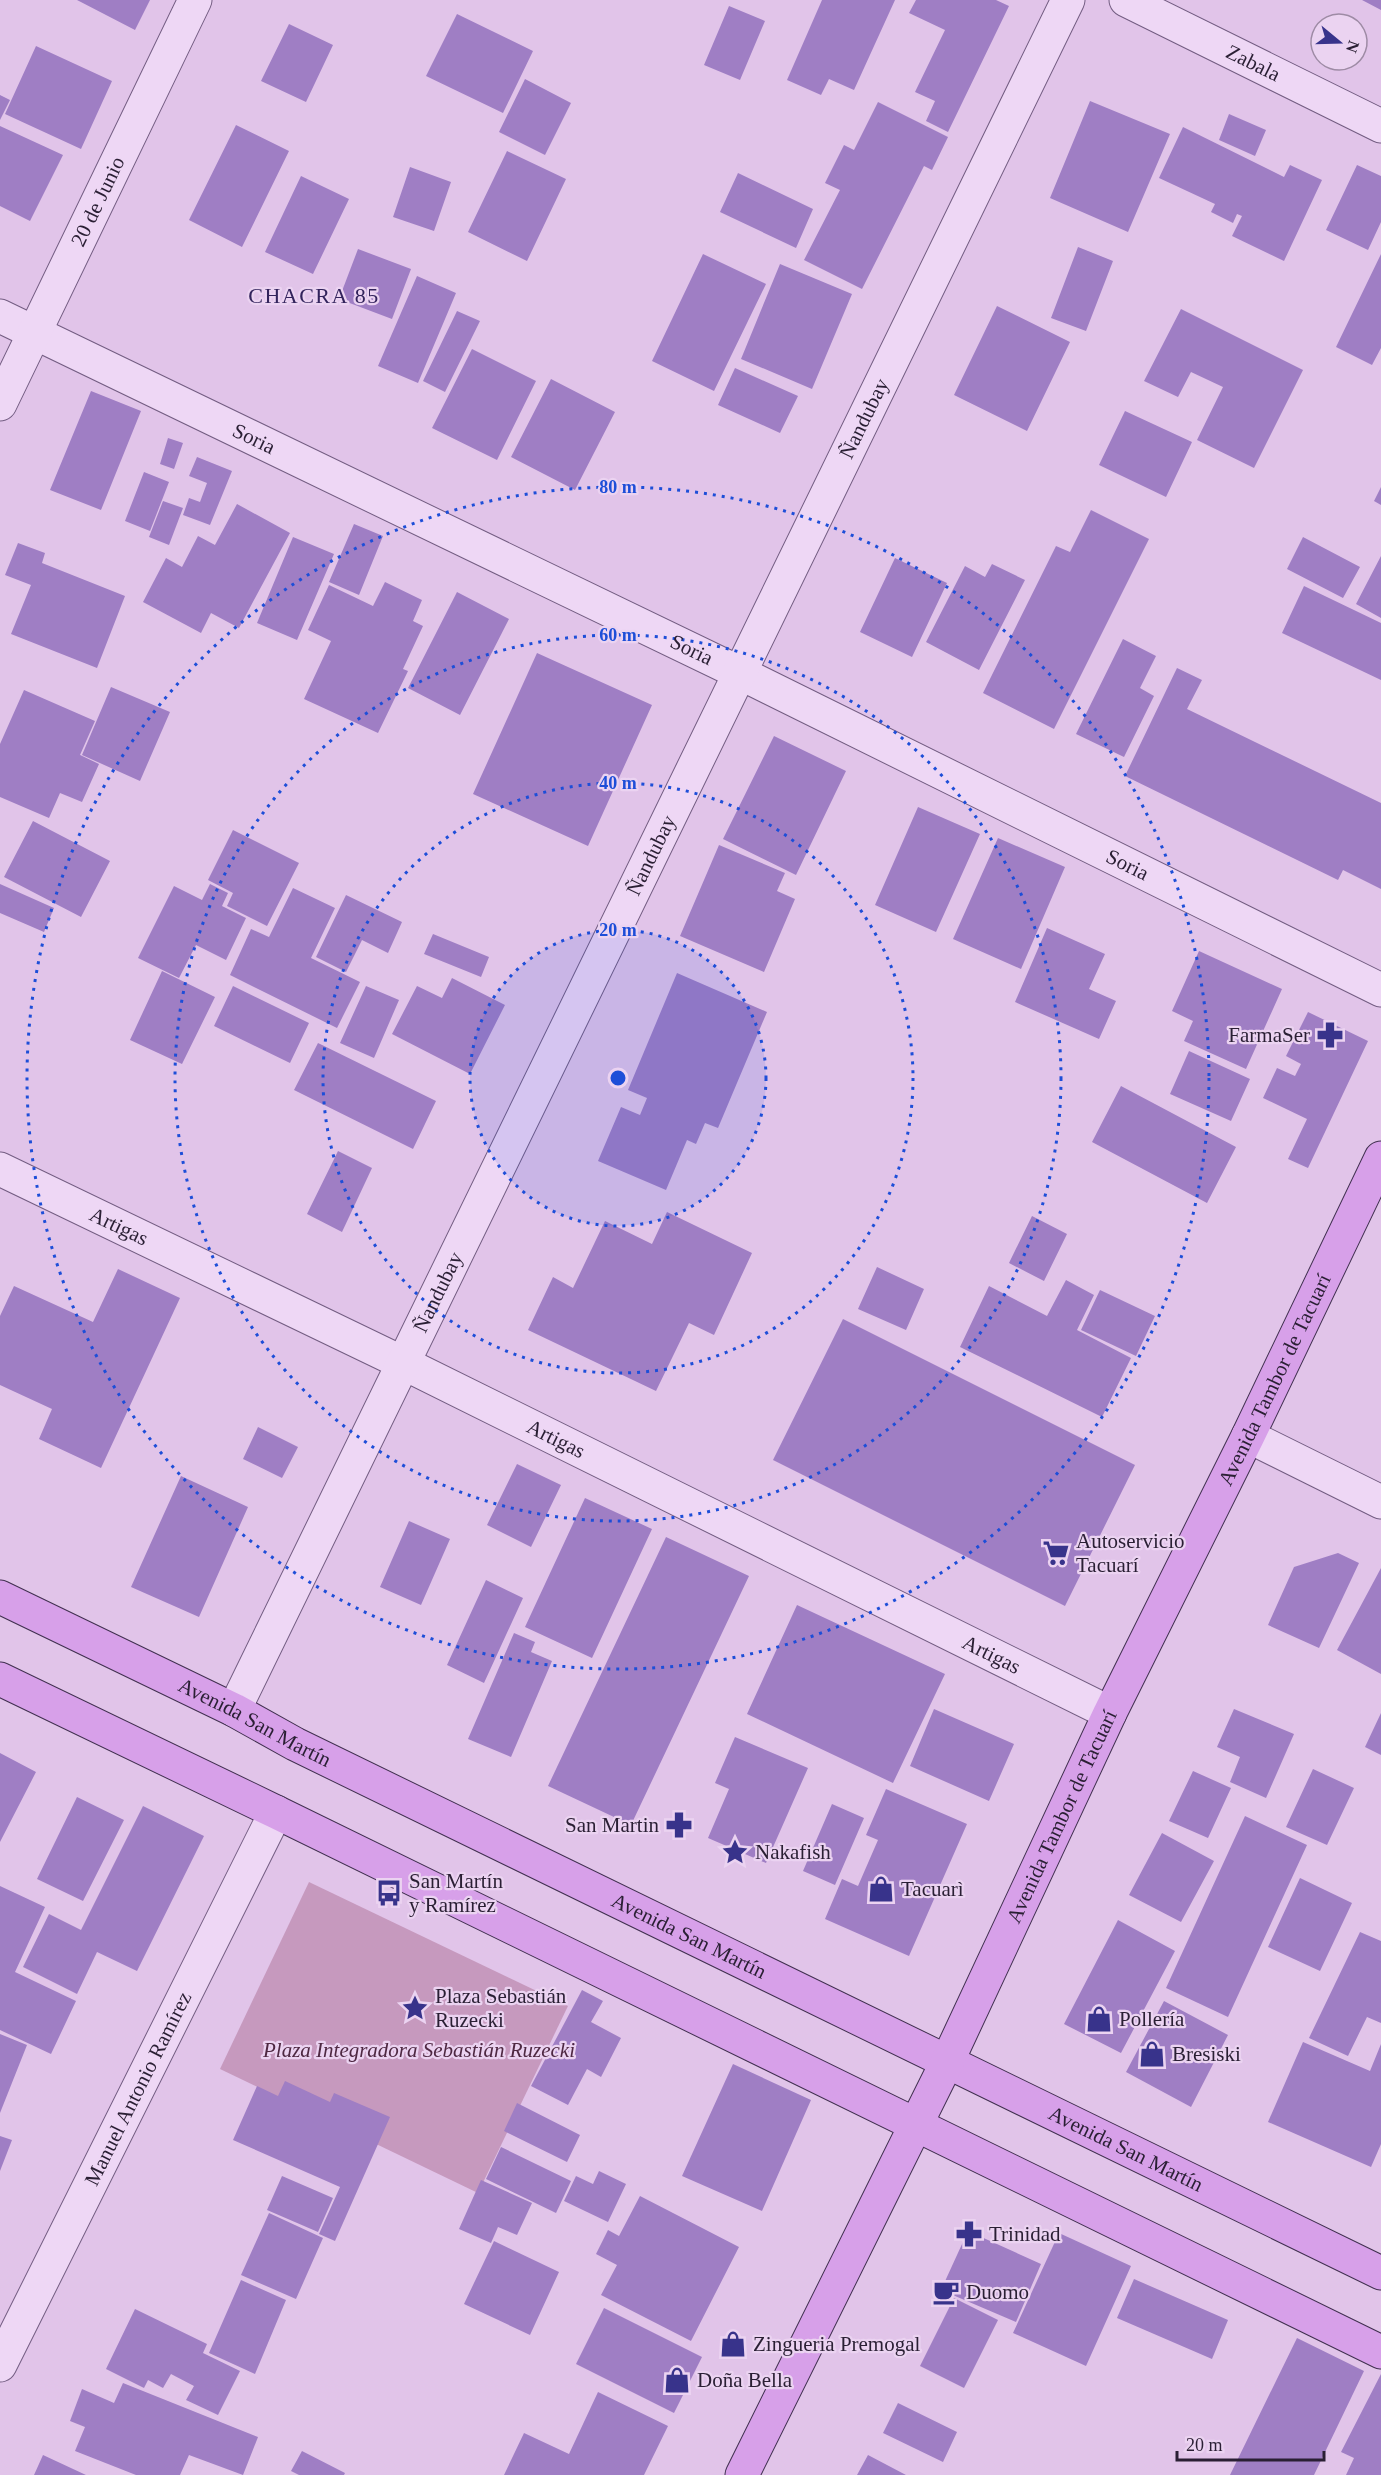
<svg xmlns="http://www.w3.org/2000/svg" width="1381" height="2475" viewBox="0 0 1381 2475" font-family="'Times New Roman',serif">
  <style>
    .green { fill: #c699be }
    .building { fill: #9f7ec4 }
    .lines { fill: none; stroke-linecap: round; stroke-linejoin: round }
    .minor-casing { stroke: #735d82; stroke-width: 35 }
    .major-casing { stroke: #413050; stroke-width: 35 }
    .minor { stroke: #eed7f5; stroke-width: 33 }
    .major { stroke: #d7a0e9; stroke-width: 33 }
    .ring { fill: none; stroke: #1d4ed8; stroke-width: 3; stroke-dasharray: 3 6 }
    .labels { text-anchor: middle; stroke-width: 4.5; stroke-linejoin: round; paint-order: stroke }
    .street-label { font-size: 21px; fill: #2a1f34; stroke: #ebd3f1 }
    .poi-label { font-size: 21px; fill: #2a1f34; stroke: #ebd3f1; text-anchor: start }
    .park-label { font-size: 21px; font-style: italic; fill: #4e2842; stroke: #ebd3f1 }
    .neighbourhood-label { font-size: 22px; letter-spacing: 1.5px; fill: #32235c; stroke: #ebd3f1 }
    .centre { fill: #1d4ed8; stroke: #ebd3f1; stroke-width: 3 }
    .ring-label { font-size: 18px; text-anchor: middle; font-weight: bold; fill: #1d4ed8; stroke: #ebd3f1; stroke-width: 4.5; stroke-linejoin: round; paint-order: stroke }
  </style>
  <rect width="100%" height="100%" fill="#e1c4e9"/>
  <path class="green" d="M309,1882L568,2006L478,2193L220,2069Z"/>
  <path class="building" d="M77,0H150L135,30Z
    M822,0H895L854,90L829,79L821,95L787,80Z
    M916,0H996L1009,6L948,132L926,121L935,101L915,92L945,30L909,13Z
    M1362,0H1381V10Z
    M729,6L765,21L740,80L704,65Z
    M457,14L533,51L503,113L426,76Z
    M289,24L333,45L306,102L261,81Z
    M36,46L112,81L81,149L5,114Z
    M525,79L571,103L545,155L499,132Z
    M0,95L10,100L0,120Z
    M1090,101L1170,134L1128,232L1050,198Z
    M878,102L948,137L932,170L924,166L862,289L804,260L840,190L825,183L844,145L854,150Z
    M1229,114L1266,130L1255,156L1219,140Z
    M236,125L289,151L242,247L189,220Z
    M0,126L63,155L30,221L0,206Z
    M1183,127L1284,177L1290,165L1322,180L1284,261L1232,236L1242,216L1237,214L1233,223L1211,212L1215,204L1159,178Z
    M507,151L566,179L527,261L468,232Z
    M1357,165L1381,176V222L1368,250L1326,230Z
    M410,167L451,182L434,231L393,217Z
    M738,173L813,209L796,248L720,212Z
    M301,176L349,199L313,274L265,252Z
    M1078,247L1113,261L1086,331L1051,318Z
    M358,249L411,269L392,319L339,299Z
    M703,254L766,284L714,391L652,361Z
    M1381,254V348L1372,365L1336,347Z
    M780,264L852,294L812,389L741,359Z
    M417,276L456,293L418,383L378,366Z
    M997,306L1070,342L1027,431L954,395Z
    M1181,309L1303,370L1254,468L1197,440L1223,387L1191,372L1178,397L1144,381Z
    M457,311L480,321L445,392L423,381Z
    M472,349L536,381L497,460L432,428Z
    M735,368L798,396L780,433L718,405Z
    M551,379L615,412L575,490L511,457Z
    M91,391L141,411L101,510L50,490Z
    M1125,411L1192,442L1166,497L1099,465Z
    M168,438L183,443L174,469L160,464Z
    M197,457L232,471L210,525L183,515L189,498L200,502L207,483L189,476Z
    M144,472L169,482L150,531L125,521Z
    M1381,487V505L1374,501Z
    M163,501L183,508L169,545L149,537Z
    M237,504L290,533L239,628L211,613L201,633L143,602L166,558L182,567L198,536L215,545Z
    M1091,510L1149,539L1054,729L983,693L1056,546L1070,552Z
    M354,524L383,536L359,595L329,582Z
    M293,537L334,554L297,640L257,623Z
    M1303,537L1360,567L1343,598L1287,569Z
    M18,543L45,553L42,563L125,596L97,668L11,634L31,585L5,575Z
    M1381,556V618L1356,604Z
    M895,558L947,583L912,657L860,632Z
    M992,564L1025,580L979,670L926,642L965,566L985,577Z
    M385,582L422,600L413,621L423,626L403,669L408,671L378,733L304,699L331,641L308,630L329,585L373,606Z
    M1304,586L1381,623V680L1282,633Z
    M457,592L509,619L460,715L408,688Z
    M1123,639L1156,656L1140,688L1154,696L1124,757L1076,734Z
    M537,653L652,705L588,846L473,794Z
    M1177,668L1202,680L1187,709L1381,803V889L1343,870L1338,880L1125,776Z
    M111,687L170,712L140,781L82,755Z
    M24,690L95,721L80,755L76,753L99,764L82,802L60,793L49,818L0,797V744Z
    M774,736L846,771L796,875L723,839Z
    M918,807L980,834L936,932L875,905Z
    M33,821L110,861L81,917L4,877Z
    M233,830L299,863L267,926L227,906L233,893L208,880Z
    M998,838L1065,867L1021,969L953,939Z
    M719,845L785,873L777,891L795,899L764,972L680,936Z
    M0,884L54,908L44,932L0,913Z
    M210,884L228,893L222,906L246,918L226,960L196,945L179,978L138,958L174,886L202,900Z
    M293,888L335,908L311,958L360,982L337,1028L230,975L251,929L269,937Z
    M346,895L402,922L388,953L362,940L346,972L316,957Z
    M1047,928L1105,954L1089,989L1116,1001L1099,1039L1015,1002Z
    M433,934L489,957L481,977L424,954Z
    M1199,951L1282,989L1246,1069L1184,1041L1193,1021L1172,1011Z
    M162,971L215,997L182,1064L130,1040Z
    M677,973L767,1012L718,1128L705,1123L696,1144L687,1140L666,1190L598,1161L621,1107L640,1115L647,1098L628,1090Z
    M452,978L505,1005L470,1074L392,1034L417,986L442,998Z
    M233,986L309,1023L290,1063L214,1026Z
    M366,986L399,1000L374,1058L340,1043Z
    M1308,1012L1368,1041L1308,1168L1288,1159L1307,1119L1263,1098L1277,1068L1295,1076L1301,1064L1286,1056Z
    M318,1043L436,1101L413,1149L294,1090Z
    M1189,1051L1250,1079L1231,1121L1170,1094Z
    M1121,1086L1236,1147L1207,1203L1092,1142Z
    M338,1151L372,1168L342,1232L307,1214Z
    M667,1212L752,1253L714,1335L689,1323L656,1391L528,1330L553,1277L573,1288L605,1221L652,1244Z
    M1032,1216L1067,1234L1044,1281L1009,1263Z
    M877,1267L924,1289L906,1330L858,1309Z
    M118,1269L180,1298L101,1468L39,1439L52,1409L0,1385V1316L14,1286L93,1322Z
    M1066,1280L1094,1295L1077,1330L1131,1358L1102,1417L960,1347L989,1286L1047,1316Z
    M1100,1290L1155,1316L1136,1356L1081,1330Z
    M843,1319L1135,1465L1065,1606L773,1460Z
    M258,1427L298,1447L282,1478L243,1459Z
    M517,1464L561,1485L531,1547L487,1525Z
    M181,1476L248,1507L199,1617L131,1587Z
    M585,1498L652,1529L592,1658L525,1627Z
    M409,1521L450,1539L421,1605L380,1587Z
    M666,1537L749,1576L631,1825L548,1786Z
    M1338,1553L1359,1563L1319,1648L1268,1625L1294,1567Z
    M1381,1568V1674L1337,1650Z
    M486,1580L523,1598L484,1683L447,1665Z
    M797,1605L945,1674L893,1783L747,1714Z
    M514,1633L535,1642L531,1652L552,1661L511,1757L468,1739Z
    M934,1709L1014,1744L989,1801L910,1766Z
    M1234,1709L1294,1734L1266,1798L1230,1782L1240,1757L1217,1747Z
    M1381,1713V1755L1365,1747Z
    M735,1737L808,1768L766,1863L708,1838L729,1789L715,1783Z
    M0,1753L36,1772L0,1842Z
    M1313,1769L1354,1788L1327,1845L1286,1827Z
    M1193,1771L1231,1788L1208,1838L1169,1821Z
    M886,1789L967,1824L909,1956L825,1919L842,1879L858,1886L878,1840L866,1835Z
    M77,1797L124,1820L83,1901L37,1879Z
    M832,1804L864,1818L835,1885L803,1871Z
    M143,1806L204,1836L137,1971L97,1952L77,1994L23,1967L49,1914L81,1930Z
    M1245,1816L1307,1845L1228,2017L1166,1988Z
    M1162,1833L1214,1861L1181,1922L1129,1895Z
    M1300,1878L1352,1903L1320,1971L1268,1947Z
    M0,1886L45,1907L15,1972L76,2001L51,2054L0,2030Z
    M1118,1920L1175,1951L1121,2053L1064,2024Z
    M1360,1932L1381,1941V2023L1367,2017L1348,2056L1309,2038Z
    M582,1990L603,2001L591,2022L621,2038L601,2077L587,2069L568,2105L531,2086Z
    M1164,2001L1228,2035L1191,2107L1126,2072Z
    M0,2034L27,2045L0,2113Z
    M1303,2042L1370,2071L1381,2044V2144L1371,2167L1268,2122Z
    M733,2064L811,2100L762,2211L682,2176Z
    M285,2081L330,2102L334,2093L390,2117L335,2241L319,2234L340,2187L233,2140L257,2086L278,2096Z
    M517,2103L580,2135L567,2162L504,2131Z
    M0,2136L12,2140L0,2171Z
    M501,2147L571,2181L556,2213L486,2179Z
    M599,2171L626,2184L608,2222L564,2201L576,2176L593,2184Z
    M282,2176L333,2198L318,2232L267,2210Z
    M481,2180L532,2203L517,2235L498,2227L491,2243L459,2229Z
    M640,2196L739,2247L691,2341L601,2295L617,2265L596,2254L608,2230L619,2236Z
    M269,2213L323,2238L296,2299L241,2275Z
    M968,2231L1041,2264L1016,2322L941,2290Z
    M1059,2233L1131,2266L1086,2366L1013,2333Z
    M494,2241L559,2272L530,2335L464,2304Z
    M1134,2279L1228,2320L1212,2359L1117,2318Z
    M241,2280L286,2300L255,2374L209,2353Z
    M954,2298L998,2320L964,2388L920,2366Z
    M604,2308L702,2357L674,2413L576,2364Z
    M135,2309L207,2344L203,2353L240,2371L218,2415L186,2400L194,2386L171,2374L163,2388L148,2380L144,2388L106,2369Z
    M1297,2338L1364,2371L1314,2475H1230Z
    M1381,2374V2475H1346L1354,2458L1341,2452Z
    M123,2383L258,2437L243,2475L189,2455L180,2475H136L75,2451L85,2427L70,2421L82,2389L114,2403Z
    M598,2392L668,2426L644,2475H504L524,2433L569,2454Z
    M898,2403L957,2432L943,2462L883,2433Z
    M302,2451L345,2473L344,2475H299L291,2471Z
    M43,2455L86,2475H34Z
    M868,2455L906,2475H857Z"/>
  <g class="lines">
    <g class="minor-casing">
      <g id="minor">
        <path id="s1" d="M1126,0L1381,126"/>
        <path id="s2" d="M0,316L740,673L1381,990"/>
        <path id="s3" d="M0,404L195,0"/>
        <path id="s4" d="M0,1169L403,1363L1110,1713"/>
        <path d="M1248,1436L1381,1502"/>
        <path id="s5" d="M234,1710L1068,0"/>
        <path id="s6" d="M0,2365L276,1812"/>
      </g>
    </g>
    <g class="major-casing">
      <g id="major">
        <path id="s7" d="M0,1597L234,1710L295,1744L1381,2273"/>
        <path d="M0,1679L276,1812L1381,2352"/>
        <path id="s8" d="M742,2475L947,2062L1110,1713L1248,1436L1381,1158"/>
      </g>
    </g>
    <use href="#minor" class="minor"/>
    <use href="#major" class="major"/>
  </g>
  <circle cx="618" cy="1078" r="148" fill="#1d4ed8" fill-opacity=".12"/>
  <g class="ring">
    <circle cx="618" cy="1078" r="148"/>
    <circle cx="618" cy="1078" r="295"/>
    <circle cx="618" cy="1078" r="443"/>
    <circle cx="618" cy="1078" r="591"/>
  </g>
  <defs>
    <g id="pharmacy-bare" transform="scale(2.07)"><path d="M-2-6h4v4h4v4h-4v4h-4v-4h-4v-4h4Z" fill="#38338b" stroke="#ebd3f1" stroke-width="2.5" paint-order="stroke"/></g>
    <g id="supermarket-bare" transform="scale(2.07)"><path d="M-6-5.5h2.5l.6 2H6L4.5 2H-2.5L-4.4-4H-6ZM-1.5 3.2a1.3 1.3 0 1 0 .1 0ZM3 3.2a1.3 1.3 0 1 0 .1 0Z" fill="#38338b" stroke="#ebd3f1" stroke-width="2.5" paint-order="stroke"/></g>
    <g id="sight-bare" transform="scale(2.07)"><path d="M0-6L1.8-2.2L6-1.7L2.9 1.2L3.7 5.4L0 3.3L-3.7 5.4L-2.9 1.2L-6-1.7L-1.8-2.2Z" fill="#38338b" stroke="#ebd3f1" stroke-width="2.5" paint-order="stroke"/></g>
    <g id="shop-bare" transform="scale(2.07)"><path d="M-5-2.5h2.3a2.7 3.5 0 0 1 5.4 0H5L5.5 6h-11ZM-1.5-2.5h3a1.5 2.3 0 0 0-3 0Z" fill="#38338b" stroke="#ebd3f1" stroke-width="2.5" paint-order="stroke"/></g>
    <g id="bus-bare" transform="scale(2.07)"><path d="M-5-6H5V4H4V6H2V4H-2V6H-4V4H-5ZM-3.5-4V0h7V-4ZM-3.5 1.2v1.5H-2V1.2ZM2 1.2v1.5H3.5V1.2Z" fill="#38338b" stroke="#ebd3f1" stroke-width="2.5" paint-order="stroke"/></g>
    <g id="cafe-bare" transform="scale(2.07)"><path d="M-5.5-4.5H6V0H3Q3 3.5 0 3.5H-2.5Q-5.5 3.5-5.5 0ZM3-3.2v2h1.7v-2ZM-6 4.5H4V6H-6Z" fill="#38338b" stroke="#ebd3f1" stroke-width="2.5" paint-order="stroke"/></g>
  </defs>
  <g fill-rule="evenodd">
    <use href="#pharmacy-bare" x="1330" y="1035"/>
    <use href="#supermarket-bare" x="1056" y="1553"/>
    <use href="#pharmacy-bare" x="679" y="1825"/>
    <use href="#sight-bare" x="735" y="1852"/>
    <use href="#shop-bare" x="881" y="1889"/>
    <use href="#bus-bare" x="389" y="1893"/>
    <use href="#sight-bare" x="415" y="2008"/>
    <use href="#shop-bare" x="1099" y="2019"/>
    <use href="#shop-bare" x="1152" y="2054"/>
    <use href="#pharmacy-bare" x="969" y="2234"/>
    <use href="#cafe-bare" x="946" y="2292"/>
    <use href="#shop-bare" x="733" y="2344"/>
    <use href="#shop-bare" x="677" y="2380"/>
  </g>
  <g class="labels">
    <g class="street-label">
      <text dy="7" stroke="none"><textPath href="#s1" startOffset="142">Zabala</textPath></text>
      <text dy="7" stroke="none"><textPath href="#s3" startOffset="225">20 de Junio</textPath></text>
      <text dy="7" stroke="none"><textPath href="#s5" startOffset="1437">Ñandubay</textPath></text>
      <text dy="7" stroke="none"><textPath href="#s2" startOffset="282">Soria</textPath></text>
      <text dy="7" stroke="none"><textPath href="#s2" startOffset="768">Soria</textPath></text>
      <text dy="7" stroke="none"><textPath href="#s5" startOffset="951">Ñandubay</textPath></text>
      <text dy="7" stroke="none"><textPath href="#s2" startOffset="1254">Soria</textPath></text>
      <text dy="7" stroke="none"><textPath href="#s4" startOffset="132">Artigas</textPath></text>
      <text dy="7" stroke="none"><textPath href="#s5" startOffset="465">Ñandubay</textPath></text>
      <text dy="7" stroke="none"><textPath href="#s8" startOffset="1218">Avenida Tambor de Tacuarí</textPath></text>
      <text dy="7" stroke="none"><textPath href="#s4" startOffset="618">Artigas</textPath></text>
      <text dy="7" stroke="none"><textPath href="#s4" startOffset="1104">Artigas</textPath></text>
      <text dy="7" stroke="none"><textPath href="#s7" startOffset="284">Avenida San Martín</textPath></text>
      <text dy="7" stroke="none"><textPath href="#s8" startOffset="732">Avenida Tambor de Tacuarí</textPath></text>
      <text dy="7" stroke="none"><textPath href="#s7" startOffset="768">Avenida San Martín</textPath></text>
      <text dy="7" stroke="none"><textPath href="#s6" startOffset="309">Manuel Antonio Ramírez</textPath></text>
      <text dy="7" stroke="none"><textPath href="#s7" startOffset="1254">Avenida San Martín</textPath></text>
    </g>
    <g class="poi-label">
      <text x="1310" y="1042" text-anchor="end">FarmaSer</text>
      <text x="1076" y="1548">Autoservicio<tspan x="1076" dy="24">Tacuarí</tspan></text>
      <text x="659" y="1832" text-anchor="end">San Martin</text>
      <text x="755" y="1859">Nakafish</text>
      <text x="409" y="1888">San Martín<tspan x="409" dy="24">y Ramírez</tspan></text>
      <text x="901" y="1896">Tacuarì</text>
      <text x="435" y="2003">Plaza Sebastián<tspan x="435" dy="24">Ruzecki</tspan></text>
      <text x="1119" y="2026">Pollería</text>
      <text x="1172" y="2061">Bresiski</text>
      <text x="989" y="2241">Trinidad</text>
      <text x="966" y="2299">Duomo</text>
      <text x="753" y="2351">Zingueria Premogal</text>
      <text x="697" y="2387">Doña Bella</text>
    </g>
    <g class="park-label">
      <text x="419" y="2057">Plaza Integradora Sebastián Ruzecki</text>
    </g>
    <g class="neighbourhood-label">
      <text x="314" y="303">CHACRA 85</text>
    </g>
  </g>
  <circle cx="618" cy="1078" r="9" class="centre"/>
  <g class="ring-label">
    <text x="618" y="493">80 m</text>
    <text x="618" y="641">60 m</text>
    <text x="618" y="789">40 m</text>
    <text x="618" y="936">20 m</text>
  </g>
  <g transform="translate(1339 42) rotate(109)"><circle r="28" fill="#ebd3f1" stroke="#9e8ba5" stroke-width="1.5"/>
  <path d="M0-4.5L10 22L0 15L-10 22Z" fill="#38338b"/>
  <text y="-9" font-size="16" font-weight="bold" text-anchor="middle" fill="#2a1f34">N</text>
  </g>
  <path d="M1177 2451v9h147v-9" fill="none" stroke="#2a1f34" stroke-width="3"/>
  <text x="1186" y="2451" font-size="18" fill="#2a1f34" stroke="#ebd3f1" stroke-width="4.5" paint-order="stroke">20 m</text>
</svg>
